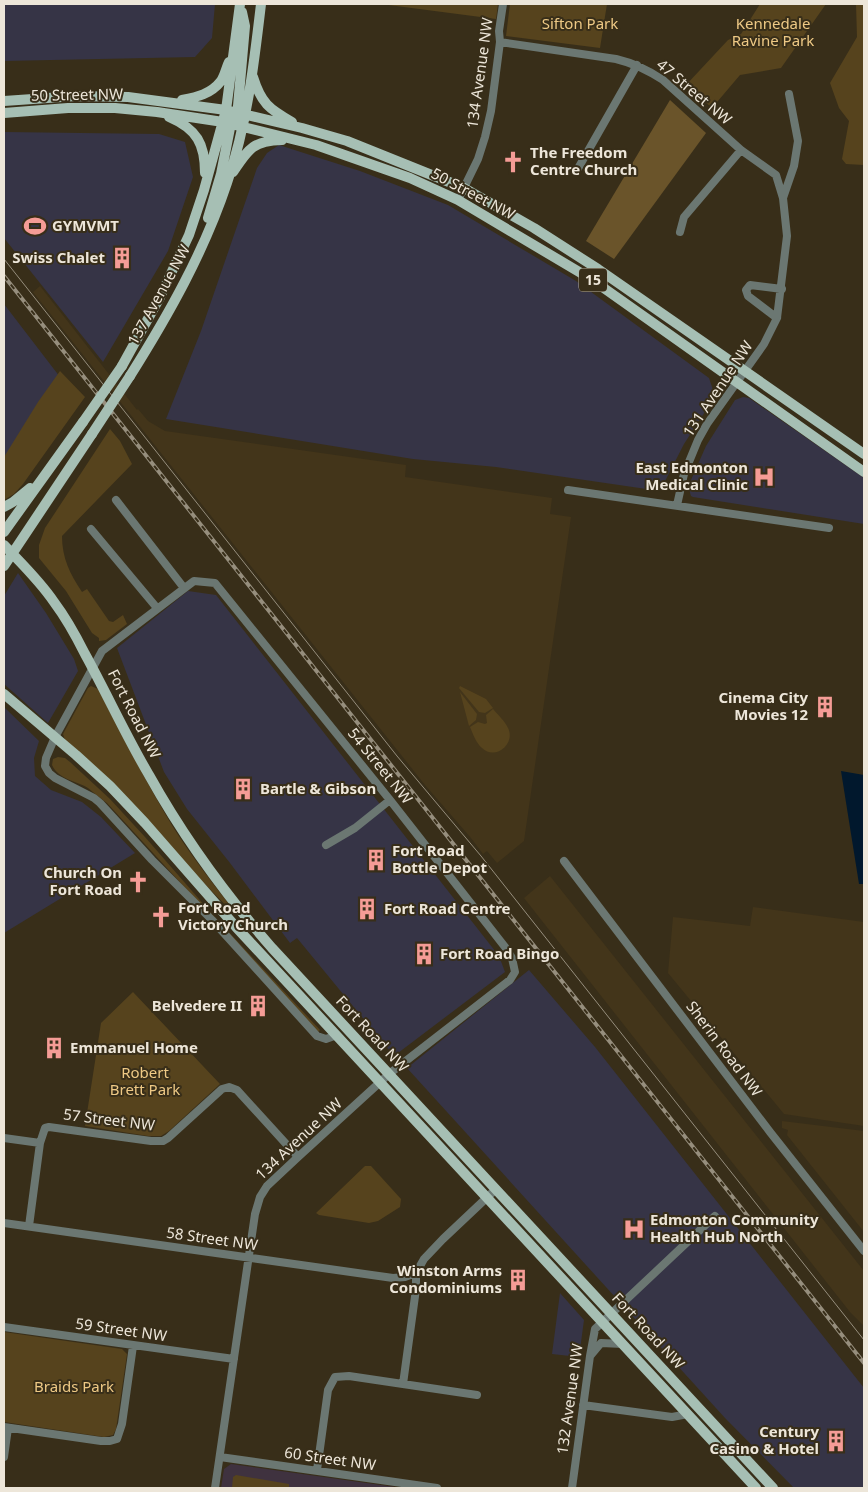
<svg xmlns="http://www.w3.org/2000/svg" width="868" height="1492" viewBox="0 0 868 1492" font-family="'Noto Sans',sans-serif">
  <style>
    .commercial { fill: #363446 }
    .built { fill: #43351a }
    .education { fill: #3f323f }
    .green { fill: #56431d }
    .forest { fill: #6a542a }
    .water { fill: #01182d }
    .lines { fill: none; stroke-linecap: round; stroke-linejoin: round }
    .minor { stroke: #6b7772; stroke-width: 8 }
    .major { stroke: #a6bfb4; stroke-width: 10 }
    .tram { stroke: #968e7d; stroke-width: 1 }
    .rail-casing { stroke: #968e7d; stroke-width: 4 }
    .rail { stroke: #382e19; stroke-width: 2; stroke-dasharray: 5.5; stroke-linecap: butt }
    .major-bridge { stroke: #a6bfb4; stroke-width: 10 }
    .labels { text-anchor: middle; stroke-width: 4; stroke-linejoin: round; paint-order: stroke }
    .shield { fill: #382e19; stroke: #b7af9f; stroke-width: 1 }
    .shield-label { font-size: 14px; font-weight: bold; fill: #ede6d9 }
    .park-label { font-size: 15px; fill: #eec985; stroke: #382e19 }
    .street-label { font-size: 15px; fill: #ede6d9; stroke: #382e19 }
    .poi-label { font-size: 15px; font-weight: bold; fill: #ede6d9; stroke: #382e19; text-anchor: start }
  </style>
  <rect width="100%" height="100%" fill="#382e19"/>
  <path class="commercial" d="M4,4H215L212,38L195,57L4,61Z
    M4,132L159,134L185,142L193,177L168,251L103,362L4,238Z
    M279,145L360,171L448,205L576,281L709,378L713,390L712,401L684,444L660,491L496,467L413,459L166,419L201,331L257,168L267,153Z
    M4,304L73,394L4,485Z
    M743,397L749,398L864,478V524L693,497L691,496L689,489L691,480L706,446L735,400Z
    M18,573L46,613L74,659L78,671L48,723L4,684V596Z
    M188,591L216,595L499,956L505,972L394,1056L297,938L290,943L230,863L187,809L164,772L117,648Z
    M4,707L39,741L34,758L35,776L51,790L82,802L101,817L135,853L4,933Z
    M529,970L595,1047L864,1388V1488H794L725,1418L407,1068Z
    M560,1293L584,1320L579,1357L552,1354Z"/>
  <path class="built" d="M40,286L137,410L138,409L148,421L165,431L406,465L405,477L552,498L550,514L571,517L524,841L497,863L487,851L483,854L471,838L425,785L33,292Z
    M550,876L864,1271V1326L850,1312L524,898Z
    M753,907L864,922V1126L784,1114L668,973L673,917L750,926Z
    M782,1121L864,1131V1232L787,1135L788,1130L782,1128Z"/>
  <path class="education" d="M231,1464L402,1488H221L224,1469Z"/>
  <path class="green" d="M381,4H498L496,19Z
    M510,4H607L600,48L506,36Z
    M760,4H826L781,68L740,75L712,108L686,85L728,40L741,34Z
    M856,4H864V165L846,164L842,159L849,121L839,108L830,83L857,37Z
    M60,371L85,397L23,484L14,494L4,500V457L38,402Z
    M110,429L120,441L132,464L62,536C62,558 70,574 82,592L87,589L109,621L113,622L123,615L127,624L106,640L99,641V638L92,633L66,591L39,558V545L45,528Z
    M91,686L98,689C122,735 146,782 173,827C192,857 214,885 236,913L235,915L65,740L63,734L88,688Z
    M460,686L486,699L493,708L485,713L479,712L459,688Z
    M460,692L477,714L476,720L469,726Z
    M493,709C498,715 505,721 508,728C516,744 495,761 482,748C476,743 473,734 470,727L478,722L485,724L487,723L486,715Z
    M58,757L65,758L70,762L110,799L145,837L212,914L320,1030L318,1032L107,803C100,798 94,793 88,788C75,780 59,780 52,765L53,759Z
    M133,992L220,1084L169,1131L161,1136H148L85,1126L101,1023Z
    M365,1166H371L401,1199L400,1207L378,1221L369,1223L319,1215L316,1213Z
    M4,1332L122,1349L127,1354L116,1429L113,1435L104,1437L4,1422Z
    M236,1475L289,1484V1488H232L233,1477Z"/>
  <path class="forest" d="M670,100L706,133L614,259L586,241Z"/>
  <path class="water" d="M841,771L864,775V884H859Z"/>
  <g class="lines">
    <path class="minor" d="M500,42L616,59C633,63 648,70 663,80L741,150L776,175L783,198
      M576,172L637,65
      M458,200L478,159L485,137L491,111L500,42L499,31L503,4
      M680,232L684,217L741,150
      M777,318L748,296L746,290L750,285L782,289
      M568,490L829,528
      M116,500L184,588
      M677,505L684,474L698,440L707,424L764,344L777,318L787,236L783,198L794,166L798,141L789,94
      M91,529L157,608
      M326,845L355,828L390,800
      M564,861L770,1132L864,1251
      M4,1138L40,1143
      M4,1223L393,1278L405,1277L416,1273
      M29,1226L40,1143L45,1128L49,1127L151,1141H163L168,1138L222,1089L229,1087L237,1090L298,1157
      M4,1327L234,1359
      M591,1355L601,1343L623,1344
      M403,1384L416,1289V1273L424,1259L443,1239L496,1189
      M583,1405L672,1417L688,1414
      M4,1427L101,1441H110L117,1439L122,1424L133,1346
      M4,1457L8,1428
      M220,1457L437,1488
      M317,1470L328,1390L335,1377L349,1376L477,1395
      M215,1488L255,1214L260,1197L267,1186L298,1157L389,1074L510,980L515,972L512,958L505,947L390,800L215,583L194,581L102,651L55,737L46,758L45,766L49,773L55,778L94,798L100,803L152,860L212,920L317,1036L326,1039L337,1035
      M572,1488L590,1356L595,1329L715,1216"/>
    <path class="major" d="M253,77C261,103 269,109 292,122
      M182,100C197,97 211,94 221,81C225,75 226,68 229,62
      M4,101L76,96L128,97L226,110L302,128L347,141L464,188L534,228L598,269L864,454
      M4,113L68,108H115L157,112L223,122L316,145L410,178L458,200L591,279L864,472
      M169,117C197,129 205,144 205,173
      M240,119L238,106L245,26L242,12
      M233,172C249,148 253,141 282,140
      M208,218L221,174L231,123L230,118
      M122,366L160,297L189,235L204,190L226,110L240,4
      M130,376C169,314 204,252 227,183C247,125 254,64 261,4
      M4,507L13,502L30,488
      M4,532L83,422
      M4,545C21,563 40,581 54,602C66,618 76,636 85,654C107,694 126,736 149,775C184,838 225,894 272,948L773,1488
      M4,566L92,434
      M4,694L76,755L110,786L145,823L236,927L756,1488"/>
    <path class="tram" d="M4,259L397,756L481,856L864,1340"/>
    <g class="rail-casing">
      <path id="rail" d="M4,276L864,1363"/>
    </g>
    <use href="#rail" class="rail"/>
    <path class="major-bridge" d="M83,422L122,366
      M92,434L130,376"/>
  </g>
  <defs>
    <g id="church-bare" transform="scale(1.725)"><path d="M-1.2-6h2.4v3.5h3.3v2.4h-3.3V6h-2.4V-.1h-3.3v-2.4h3.3Z" fill="#f59c96" stroke="#382e19" stroke-width="2.5" paint-order="stroke"/></g>
    <g id="stadium-bare" transform="scale(1.725)"><path d="M0-5a6.5 5 0 1 0 0 10a6.5 5 0 1 0 0-10ZM-3.5-1.8h7v3.6h-7Z" fill="#f59c96" stroke="#382e19" stroke-width="2.5" paint-order="stroke"/></g>
    <g id="building-bare" transform="scale(1.725)"><path d="M-4-6H4V6H1V3H-1V6H-4ZM-2.5-4.3h1.7v1.8h-1.7ZM.8-4.3h1.7v1.8H.8ZM-2.5-1h1.7V.8h-1.7ZM.8-1h1.7V.8H.8Z" fill="#f59c96" stroke="#382e19" stroke-width="2.5" paint-order="stroke"/></g>
    <g id="hospital-bare" transform="scale(1.725)"><path d="M-5-5h3v3.5h4V-5h3V5h-3V1.5h-4V5h-3Z" fill="#f59c96" stroke="#382e19" stroke-width="2.5" paint-order="stroke"/></g>
  </defs>
  <g fill-rule="evenodd">
    <use href="#church-bare" x="513" y="162"/>
    <use href="#stadium-bare" x="35" y="226"/>
    <use href="#building-bare" x="122" y="258"/>
    <use href="#hospital-bare" x="764" y="477"/>
    <use href="#building-bare" x="825" y="707"/>
    <use href="#building-bare" x="243" y="789"/>
    <use href="#building-bare" x="376" y="860"/>
    <use href="#church-bare" x="138" y="882"/>
    <use href="#building-bare" x="367" y="909"/>
    <use href="#church-bare" x="161" y="917"/>
    <use href="#building-bare" x="424" y="954"/>
    <use href="#building-bare" x="258" y="1006"/>
    <use href="#building-bare" x="54" y="1048"/>
    <use href="#hospital-bare" x="634" y="1229"/>
    <use href="#building-bare" x="518" y="1280"/>
    <use href="#building-bare" x="836" y="1441"/>
  </g>
  <g class="labels">
    <rect class="shield" x="579" y="268.5" width="28" height="23" rx="4"/>
    <g class="shield-label">
      <text x="593" y="285">15</text>
    </g>
    <g class="park-label">
      <text x="580" y="29">Sifton Park</text>
      <text x="773" y="29">Kennedale<tspan x="773" dy="17">Ravine Park</tspan></text>
      <text x="145" y="1078">Robert<tspan x="145" dy="17">Brett Park</tspan></text>
      <text x="74" y="1392">Braids Park</text>
    </g>
    <g class="street-label">
      <text transform="translate(480 73) rotate(-82)" y="5">134 Avenue NW</text>
      <text transform="translate(694 92) rotate(40)" y="5">47 Street NW</text>
      <text transform="translate(77 95) rotate(-1)" y="5">50 Street NW</text>
      <text transform="translate(473 194) rotate(28)" y="5">50 Street NW</text>
      <text transform="translate(159 295) rotate(-61)" y="5">137 Avenue NW</text>
      <text transform="translate(718 389) rotate(-56)" y="5">131 Avenue NW</text>
      <text transform="translate(134 714) rotate(63)" y="5">Fort Road NW</text>
      <text transform="translate(380 766) rotate(51)" y="5">54 Street NW</text>
      <text transform="translate(372 1034) rotate(47)" y="5">Fort Road NW</text>
      <text transform="translate(724 1049) rotate(53)" y="5">Sherin Road NW</text>
      <text transform="translate(109 1120) rotate(7)" y="5">57 Street NW</text>
      <text transform="translate(299 1139) rotate(-43)" y="5">134 Avenue NW</text>
      <text transform="translate(212 1239) rotate(8)" y="5">58 Street NW</text>
      <text transform="translate(121 1330) rotate(8)" y="5">59 Street NW</text>
      <text transform="translate(648 1331) rotate(47)" y="5">Fort Road NW</text>
      <text transform="translate(570 1399) rotate(-82)" y="5">132 Avenue NW</text>
      <text transform="translate(330 1459) rotate(8)" y="5">60 Street NW</text>
    </g>
    <g class="poi-label">
      <text x="530" y="158">The Freedom<tspan x="530" dy="17">Centre Church</tspan></text>
      <text x="52" y="231">GYMVMT</text>
      <text x="105" y="263" text-anchor="end">Swiss Chalet</text>
      <text x="748" y="473" text-anchor="end">East Edmonton<tspan x="748" dy="17">Medical Clinic</tspan></text>
      <text x="808" y="703" text-anchor="end">Cinema City<tspan x="808" dy="17">Movies 12</tspan></text>
      <text x="260" y="794">Bartle &amp; Gibson</text>
      <text x="392" y="856">Fort Road<tspan x="392" dy="17">Bottle Depot</tspan></text>
      <text x="122" y="878" text-anchor="end">Church On<tspan x="122" dy="17">Fort Road</tspan></text>
      <text x="178" y="913">Fort Road<tspan x="178" dy="17">Victory Church</tspan></text>
      <text x="384" y="914">Fort Road Centre</text>
      <text x="440" y="959">Fort Road Bingo</text>
      <text x="242" y="1011" text-anchor="end">Belvedere II</text>
      <text x="70" y="1053">Emmanuel Home</text>
      <text x="650" y="1225">Edmonton Community<tspan x="650" dy="17">Health Hub North</tspan></text>
      <text x="502" y="1276" text-anchor="end">Winston Arms<tspan x="502" dy="17">Condominiums</tspan></text>
      <text x="819" y="1437" text-anchor="end">Century<tspan x="819" dy="17">Casino &amp; Hotel</tspan></text>
    </g>
  </g>
  <rect width="868" height="1492" fill="none" stroke="#ede6d9" stroke-width="10"/>
</svg>
